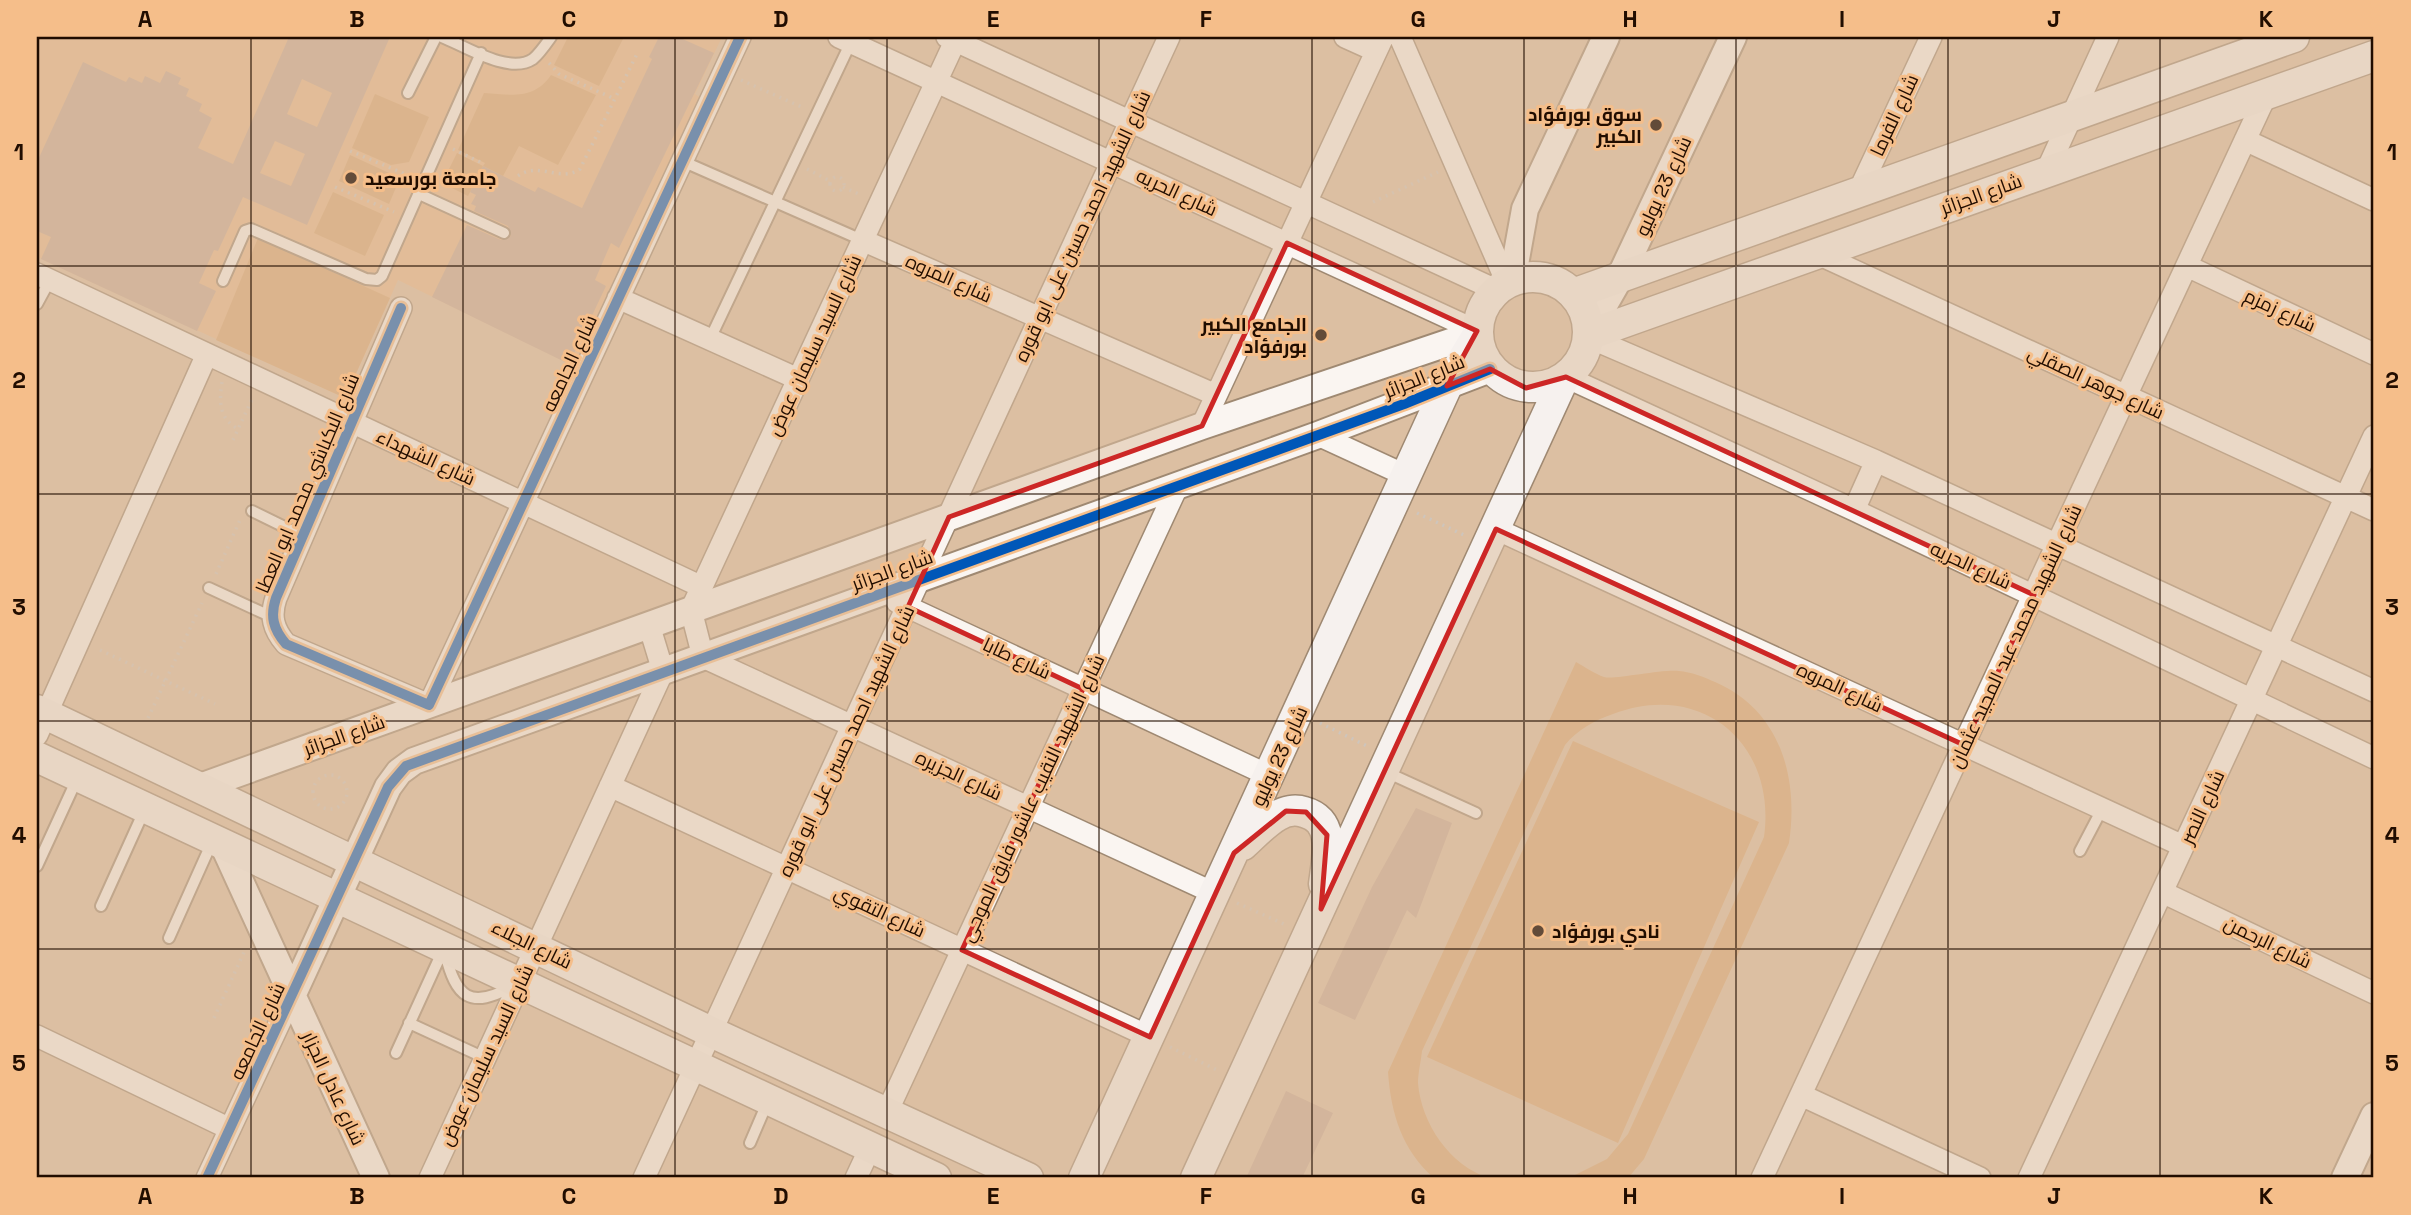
<svg xmlns="http://www.w3.org/2000/svg" width="2411" height="1215" viewBox="0 0 2411 1215" font-family="'Space Grotesk',Cairo,sans-serif">
  <style>
    .built { fill: #e8b98c }
    .green { fill: #daa773 }
    .building { fill: #c8a995; fill-rule: evenodd }
    .lines { fill: none; stroke-linecap: round; stroke-linejoin: round }
    .service-casing { stroke: #9f8972; stroke-width: 14 }
    .minor-casing { stroke: #9f8972; stroke-width: 24 }
    .tertiary-casing { stroke: #9f8972; stroke-width: 30 }
    .secondary-casing { stroke: #9f8972; stroke-width: 33 }
    .path { stroke: #cec5bc; stroke-width: 3.5; stroke-dasharray: 2 5; stroke-linecap: butt }
    .service { stroke: #faf5f1; stroke-width: 10 }
    .minor { stroke: #faf5f1; stroke-width: 21 }
    .tertiary { stroke: #faf5f1; stroke-width: 26 }
    .secondary { stroke: #f6f1ee; stroke-width: 30 }
    .cycleway-casing { stroke: #f5be8a; stroke-width: 15 }
    .cycleway { stroke: #0057b8; stroke-width: 10 }
    .marked { fill: none; stroke: #cd2726; stroke-width: 5; stroke-linejoin: round }
    .grid { fill: none; stroke: #210d00; stroke-width: 2; stroke-opacity: 0.55 }
    .poi-dot { fill: #624b39; stroke: #f5be8a; stroke-width: 2.5 }
    .labels { text-anchor: middle; stroke-width: 6; stroke-linejoin: round; paint-order: stroke }
    .poi-label { font-size: 19px; font-weight: bold; fill: #210d00; stroke: #f5be8a; text-anchor: end }
    .street-label { font-size: 19px; fill: #210d00; stroke: #f5be8a }
    .neatline { fill: none; stroke: #210d00; stroke-width: 2.5 }
    .grid-label { font-size: 23px; text-anchor: middle; font-weight: bold; fill: #210d00 }
  </style>
  <rect width="100%" height="100%" fill="#dcbfa2"/>
  <path class="built" d="M37,37H722L695,94L702,99L576,367L398,280L345,398L37,257Z"/>
  <path class="green" d="M568,37H624L599,86L554,65Z
    M551,75L596,95L558,165L519,146L503,176L483,166L468,196L442,183L457,153L483,166L485,163L458,150L484,93C511,95 534,100 551,75Z
    M375,94L429,117L409,162L391,165L352,148Z
    M350,155L400,178L389,204L339,181Z
    M333,192L384,215L365,256L314,233Z
    M258,238L390,298L345,398L216,340Z
    M1576,662C1585,667 1595,674 1604,677C1614,680 1661,669 1679,671C1691,672 1704,677 1715,682C1780,710 1799,777 1789,843L1644,1159L1628,1178H1569L1607,1159L1628,1134L1764,837C1777,744 1702,680 1613,714C1595,720 1577,730 1565,745L1422,1051C1421,1061 1418,1073 1418,1083C1421,1123 1450,1166 1489,1178H1434C1402,1150 1391,1114 1388,1072Z
    M1573,741L1759,822L1618,1143L1427,1057Z"/>
  <path class="building" d="M289,37H390L307,225L243,197L218,251L214,250L199,283L216,291L197,331L41,259L51,237L37,231V162L83,62L126,82L129,77L142,83L145,76L160,83L166,71L181,78L178,84L189,89L186,96L202,104L199,111L212,118L198,148L233,164ZM302,79L332,93L317,127L287,114ZM275,141L305,154L291,186L260,173Z
    M659,37H678L714,53L619,248L611,243L595,280L606,286L569,364L432,297L467,225L501,240L511,236L508,226L474,211L476,206L471,204L476,195L470,192L483,166L535,192L538,187L582,208L652,59L649,57Z
    M1416,808L1452,823L1416,918L1407,910L1355,1020L1318,1003L1372,887Z
    M1286,1091L1333,1113L1302,1178H1246Z"/>
  <g class="lines">
    <g class="service-casing">
      <path id="service" d="M442,37C465,46 509,75 533,59C540,53 546,44 551,37
        M408,93L436,37
        M682,161L862,240
        M419,194L504,233
        M223,281L245,231L251,229L366,279L377,280L382,276L481,53
        M37,304L50,280
        M710,339L851,42
        M252,511L303,536
        M209,588L272,617
        M1386,772L1476,813
        M2080,851L2102,809
        M37,866L77,779
        M101,906L144,811
        M169,938L212,842
        M445,953C456,998 470,1010 513,986
        M409,1023L485,1058
        M396,1053L443,950
        M750,1143L768,1101"/>
    </g>
    <g class="minor-casing">
      <path id="minor" d="M839,37L1477,331
        M947,37L1496,290
        M957,37L691,610L703,657L1216,894
        M1345,37L1376,51
        M1400,37L1507,283
        M2245,140L2374,200
        M2047,170L2108,37
        M1858,193L1931,37
        M862,240L1216,395
        M1818,254L2374,510
        M2187,266L2374,354
        M37,274L702,587
        M618,298L798,379
        M401,308L276,598C270,616 273,629 286,644L429,705L740,37
        M1588,337L1876,461L2374,691
        M1566,377L1854,510L2374,758
        M1202,426L1383,37
        M1318,435L1407,476
        M1854,510L1876,461
        M1496,529L2183,846
        M897,602L1270,776
        M37,735L207,354
        M610,786L1150,1037
        M2162,892L2374,993
        M37,1036L230,1129
        M1801,1095L1980,1178
        M887,1112L1178,485
        M207,1178L292,996
        M430,1178L663,671L649,625
        M644,1178L1169,37
        M856,1178L870,1148
        M1762,1178L2267,93
        M2029,1178L2374,436"/>
    </g>
    <g class="tertiary-casing">
      <path id="tertiary" d="M1512,281L1525,209L1606,37
        M1588,333L1620,277L1733,37
        M200,787L1202,426L1477,333
        M223,844L376,1178
        M292,996L388,787L399,772L414,761L1318,435L1490,369
        M2345,1178L2374,1116"/>
    </g>
    <g class="secondary-casing">
      <path id="secondary" d="M1478 332a55 55 0 1 1 110 0a55 55 0 1 1-110 0Z
        M1573,294L2294,37
        M1588,335L2374,56
        M37,710L711,1032L1028,1178
        M37,757L936,1178
        M1243,845C1254,835 1265,823 1277,816C1285,811 1295,809 1304,812C1337,821 1327,859 1324,884
        M1084,1178L1447,386L1477,336
        M1196,1178L1564,378"/>
    </g>
    <path class="path" d="M549,63L559,74L615,99
      M741,80L804,108
      M453,149L482,163
      M350,151L410,176
      M807,169L830,181
      M518,176C539,161 561,183 580,169L637,54
      M830 184a7 7 0 1 1 14 0a7 7 0 1 1-14 0Z
      M335,187L394,212
      M843,187L861,195
      M1373,202L1438,172
      M222,382C219,403 219,418 238,429
      M233,440L253,397
      M1417,513L1464,535
      M216,574L240,520
      M100,650L215,704
      M148,718L202,603
      M1320,723L1367,746
      M313 792a17 17 0 1 1 34 0a17 17 0 1 1-34 0Z
      M1237,903L1284,924
      M214,1018L245,950
      M1170,1047L1217,1070"/>
    <use href="#service" class="service"/>
    <use href="#minor" class="minor"/>
    <use href="#tertiary" class="tertiary"/>
    <use href="#secondary" class="secondary"/>
    <g class="cycleway-casing">
      <path id="cycleway" d="M401,308L276,598C270,616 273,629 286,644L429,705L740,37
        M207,1178L388,787L406,766L1404,404L1490,369"/>
    </g>
    <use href="#cycleway" class="cycleway"/>
  </g>
  <path d="M0 0H2411V1215H0ZM1287,243L1477,331L1447,386L1490,369L1526,388L1566,377L2034,595L1964,745L1496,529L1321,909L1327,835L1306,812L1286,811L1234,853L1150,1037L962,950L1083,689L908,607L949,517L1202,426Z" fill="#dcbfa2" fill-opacity=".55" fill-rule="evenodd"/>
  <path class="marked" d="M1287,243L1477,331L1447,386L1490,369L1526,388L1566,377L2034,595L1964,745L1496,529L1321,909L1327,835L1306,812L1286,811L1234,853L1150,1037L962,950L1083,689L908,607L949,517L1202,426Z"/>
  <path class="grid" d="M251,37V1178M463,37V1178M675,37V1178M887,37V1178M1099,37V1178M1312,37V1178M1524,37V1178M1736,37V1178M1948,37V1178M2160,37V1178M37,266H2374M37,494H2374M37,721H2374M37,949H2374"/>
  <g class="poi-dot">
    <circle cx="1656" cy="125" r="7"/>
    <circle cx="351" cy="178" r="7"/>
    <circle cx="1321" cy="335" r="7"/>
    <circle cx="1538" cy="931" r="7"/>
  </g>
  <g class="labels">
    <g class="poi-label">
      <text x="1642" y="121">سوق بورفؤاد<tspan x="1642" dy="22">الكبير</tspan></text>
      <text x="365" y="185" text-anchor="start">جامعة بورسعيد</text>
      <text x="1307" y="331">الجامع الكبير<tspan x="1307" dy="22">بورفؤاد</tspan></text>
      <text x="1552" y="938" text-anchor="start">نادي بورفؤاد</text>
    </g>
    <g class="street-label">
      <text transform="translate(1894 115) rotate(-65)" y="7">شارع الفرما</text>
      <text transform="translate(1663 186) rotate(-65)" y="7">شارع 23 يوليو</text>
      <text transform="translate(1177 192) rotate(25)" y="7">شارع الحريه</text>
      <text transform="translate(1981 194) rotate(-20)" y="7">شارع الجزائر</text>
      <text transform="translate(1082 226) rotate(-65)" y="7">شارع الشهيد احمد حسين على ابو قوره</text>
      <text transform="translate(949 278) rotate(24)" y="7">شارع المروه</text>
      <text transform="translate(2280 310) rotate(25)" y="7">شارع زمزم</text>
      <text transform="translate(814 345) rotate(-65)" y="7">شارع السيد سليمان عوض</text>
      <text transform="translate(569 363) rotate(-65)" y="7">شارع الجامعه</text>
      <text transform="translate(1424 376) rotate(-22)" y="7">شارع الجزائر</text>
      <text transform="translate(2096 382) rotate(25)" y="7">شارع جوهر الصقلي</text>
      <text transform="translate(426 457) rotate(25)" y="7">شارع الشهداء</text>
      <text transform="translate(307 483) rotate(-67)" y="7">شارع البكباشي محمد ابو العطا</text>
      <text transform="translate(1971 565) rotate(25)" y="7">شارع الحريه</text>
      <text transform="translate(892 570) rotate(-20)" y="7">شارع الجزائر</text>
      <text transform="translate(2015 636) rotate(-65)" y="7">شارع الشهيد محمد عبد المجيد عثمان</text>
      <text transform="translate(1017 658) rotate(25)" y="7">شارع طابا</text>
      <text transform="translate(1840 687) rotate(25)" y="7">شارع المروه</text>
      <text transform="translate(344 735) rotate(-20)" y="7">شارع الجزائر</text>
      <text transform="translate(846 741) rotate(-65)" y="7">شارع الشهيد احمد حسين على ابو قوره</text>
      <text transform="translate(1279 756) rotate(-65)" y="7">شارع 23 يوليو</text>
      <text transform="translate(959 775) rotate(25)" y="7">شارع الجزيره</text>
      <text transform="translate(1032 798) rotate(-65)" y="7">شارع الشهيد النقيب عاشور فايق الموجي</text>
      <text transform="translate(2202 807) rotate(-65)" y="7">شارع النصر</text>
      <text transform="translate(880 911) rotate(25)" y="7">شارع التقوي</text>
      <text transform="translate(2268 942) rotate(26)" y="7">شارع الرحمن</text>
      <text transform="translate(532 944) rotate(26)" y="7">شارع الجلاء</text>
      <text transform="translate(257 1031) rotate(-65)" y="7">شارع الجامعه</text>
      <text transform="translate(486 1055) rotate(-65)" y="7">شارع السيد سليمان عوض</text>
      <text transform="translate(334 1088) rotate(65)" y="7">شارع عادل الجزار</text>
    </g>
  </g>
  <rect width="2411" height="1215" fill="none" stroke="#f5be8a" stroke-width="77"/>
  <rect x="38" y="38" width="2334" height="1138" class="neatline"/>
  <g class="grid-label">
    <text x="145" y="27">A</text>
    <text x="357" y="27">B</text>
    <text x="569" y="27">C</text>
    <text x="781" y="27">D</text>
    <text x="993" y="27">E</text>
    <text x="1206" y="27">F</text>
    <text x="1418" y="27">G</text>
    <text x="1630" y="27">H</text>
    <text x="1842" y="27">I</text>
    <text x="2054" y="27">J</text>
    <text x="2266" y="27">K</text>
    <text x="19" y="160">1</text>
    <text x="2392" y="160">1</text>
    <text x="19" y="388">2</text>
    <text x="2392" y="388">2</text>
    <text x="19" y="615">3</text>
    <text x="2392" y="615">3</text>
    <text x="19" y="843">4</text>
    <text x="2392" y="843">4</text>
    <text x="19" y="1071">5</text>
    <text x="2392" y="1071">5</text>
    <text x="145" y="1204">A</text>
    <text x="357" y="1204">B</text>
    <text x="569" y="1204">C</text>
    <text x="781" y="1204">D</text>
    <text x="993" y="1204">E</text>
    <text x="1206" y="1204">F</text>
    <text x="1418" y="1204">G</text>
    <text x="1630" y="1204">H</text>
    <text x="1842" y="1204">I</text>
    <text x="2054" y="1204">J</text>
    <text x="2266" y="1204">K</text>
  </g>
</svg>
